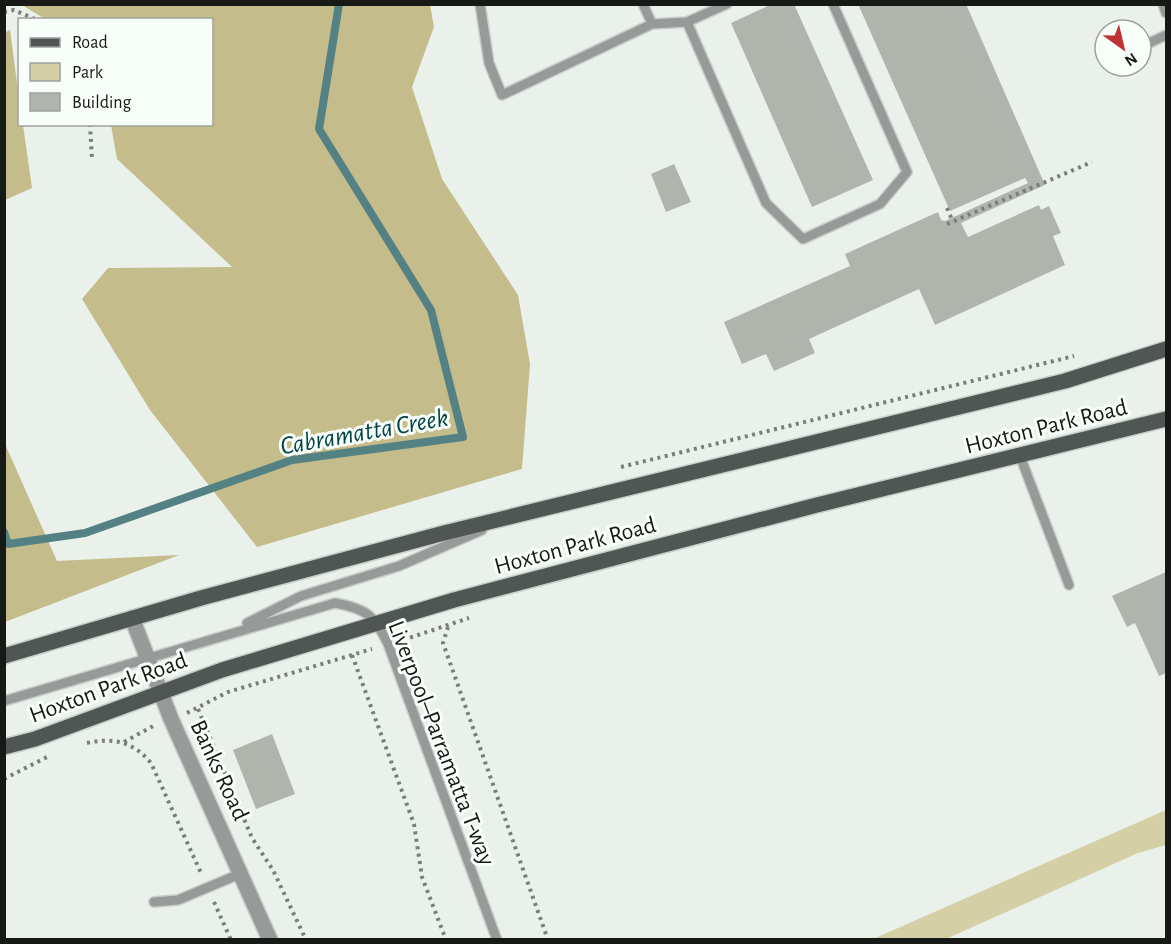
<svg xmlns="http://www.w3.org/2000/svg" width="1171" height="944" viewBox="0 0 1171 944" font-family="'Alegreya Sans',sans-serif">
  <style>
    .green { fill: #d5cfa6 }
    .forest { fill: #c4bc8b }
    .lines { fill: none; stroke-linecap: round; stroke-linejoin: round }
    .stream { stroke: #548184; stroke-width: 8 }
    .building { fill: #b1b4ad }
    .service-casing { stroke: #c8cec9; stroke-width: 12 }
    .tertiary-casing { stroke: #c8cec9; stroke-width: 18 }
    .primary-casing { stroke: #c8cec9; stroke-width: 18 }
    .path { stroke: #797e7a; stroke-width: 4; stroke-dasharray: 3 4.5; stroke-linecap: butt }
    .service { stroke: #979a99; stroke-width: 9 }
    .tertiary { stroke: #979a99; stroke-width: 15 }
    .primary { stroke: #505654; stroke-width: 15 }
    .labels { text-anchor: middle; stroke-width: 6; stroke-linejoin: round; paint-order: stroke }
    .street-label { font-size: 24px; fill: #171917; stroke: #f8fef9 }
    .water-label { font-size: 26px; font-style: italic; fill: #024346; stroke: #f8fef9 }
  </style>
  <rect width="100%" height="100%" fill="#eaf1eb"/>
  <path class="green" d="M1166,810V845L1138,853L946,939H873Z"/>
  <path class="forest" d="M22,5H430L434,27L412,87L442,179L518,295L530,364L522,469L257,547L150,410L82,299L108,268L232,267L117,159L111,125L212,124V20L45,19Z
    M10,30L19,98L20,124L23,125L32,188L5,200L4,33Z
    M5,444L57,561L179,555L5,622Z"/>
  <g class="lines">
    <path class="stream" d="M4,532L8,544L85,533L292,460L463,437L431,310L319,129L339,4"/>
  </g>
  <path class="building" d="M772,4H794L873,180L812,207L731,23Z
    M858,4H966L1045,185L961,223L968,237L1039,205L1041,210L1049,206L1061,233L1053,236L1065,265L935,325L919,289L809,339L815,353L774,371L766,354L742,364L724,322L850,266L845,254L938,212L941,220L945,221L1028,183L1025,178L950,211Z
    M674,164L691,202L666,212L651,174Z
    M1166,572V673L1159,676L1135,623L1127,627L1112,596Z
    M272,734L295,794L256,809L233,750Z"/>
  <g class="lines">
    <g class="service-casing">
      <path id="service" d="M480,4L489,63L502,95L652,24L687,22L727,4
        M643,4L652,24
        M1163,4L1166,13
        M687,22L766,203L803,239L880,204L907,172L833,4
        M1141,47L1166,35
        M1020,456L1069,585
        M247,623L301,596L399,566L482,530
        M4,701L335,603C367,609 374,615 388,644L497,940
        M154,902L178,900L242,873"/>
    </g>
    <g class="tertiary-casing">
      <path id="tertiary" d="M132,618L171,719L270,940"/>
    </g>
    <g class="primary-casing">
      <path id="primary" d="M4,656L201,598L444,533L1065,381L1166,349
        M4,747L35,739L222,670L454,600L817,505L1166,419"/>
    </g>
    <path class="path" d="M4,12L14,10L37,20
      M90,124L92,160
      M947,208L953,222
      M947,224L1092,162
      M621,467L1074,356
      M448,627L443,643L548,940
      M403,640L469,618
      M352,655L414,824L422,877L446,940
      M198,709L252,838L273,870L306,940
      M187,713L228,692L372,649
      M124,742L155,725
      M87,743C113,737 134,742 151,763L201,873
      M4,779L49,756
      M214,902L231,940"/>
    <use href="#service" class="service"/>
    <use href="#tertiary" class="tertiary"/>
    <use href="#primary" class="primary"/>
  </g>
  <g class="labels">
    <g class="street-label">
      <text transform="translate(1046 426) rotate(-14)" y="8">Hoxton Park Road</text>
      <text transform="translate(575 545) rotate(-15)" y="8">Hoxton Park Road</text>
      <text transform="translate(108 687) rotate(-20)" y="8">Hoxton Park Road</text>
      <text transform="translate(442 743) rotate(69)" y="8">Liverpool–Parramatta T-way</text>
      <text transform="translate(220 770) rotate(65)" y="8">Banks Road</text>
    </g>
    <g class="water-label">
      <text transform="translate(364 431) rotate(-10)" y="9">Cabramatta Creek</text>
    </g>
  </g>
  <rect width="1171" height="944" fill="none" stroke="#171917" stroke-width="12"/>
  <rect x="18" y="18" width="195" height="108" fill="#f8fef9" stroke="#9ea29f" stroke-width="1.5"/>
  <rect x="30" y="38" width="30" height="9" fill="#505654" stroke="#9ea29f" stroke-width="1.5"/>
  <text x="72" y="48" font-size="18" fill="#171917">Road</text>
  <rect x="30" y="63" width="30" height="18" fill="#d5cfa6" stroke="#9ea29f" stroke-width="1.5"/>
  <text x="72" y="78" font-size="18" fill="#171917">Park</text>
  <rect x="30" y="93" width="30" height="18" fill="#b1b4ad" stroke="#9ea29f" stroke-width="1.5"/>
  <text x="72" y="108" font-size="18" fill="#171917">Building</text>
  <g transform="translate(1123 48) rotate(146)"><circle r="28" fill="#f8fef9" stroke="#9ea29f" stroke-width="1.5"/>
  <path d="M0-4.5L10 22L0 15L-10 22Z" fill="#c13232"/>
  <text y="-9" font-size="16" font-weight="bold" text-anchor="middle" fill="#171917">N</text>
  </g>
</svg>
